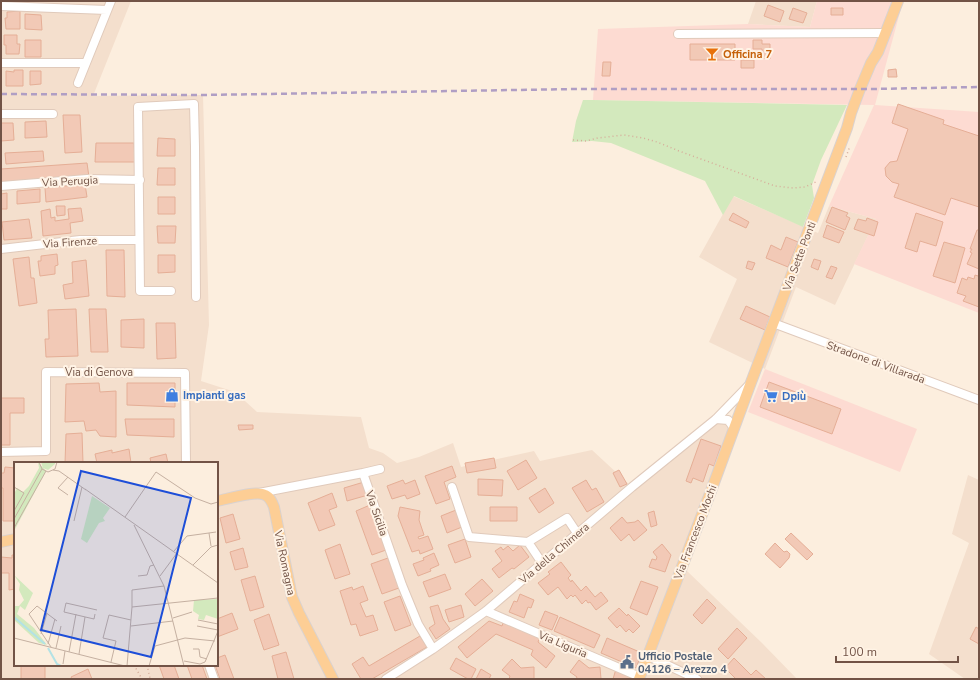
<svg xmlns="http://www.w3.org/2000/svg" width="980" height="680" viewBox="0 0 980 680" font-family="'Nunito Sans',sans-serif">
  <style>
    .residential { fill: #f4dfcd; fill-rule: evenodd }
    .commercial { fill: #fddbd2 }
    .green { fill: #d3e9bd }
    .building { fill: #f2c9b6; stroke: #e5ae96 }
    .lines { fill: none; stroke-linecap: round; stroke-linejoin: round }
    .minor-casing { stroke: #e0cabb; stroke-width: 10 }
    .major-casing { stroke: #dad2cf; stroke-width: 12 }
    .path { stroke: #d6ad9a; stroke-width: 1.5; stroke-dasharray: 1 3; stroke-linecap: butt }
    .minor { stroke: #fff; stroke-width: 8 }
    .major { stroke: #fdce95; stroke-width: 10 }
    .rail { stroke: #b09ec4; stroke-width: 2.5; stroke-dasharray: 6 4; stroke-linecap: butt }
    .labels { text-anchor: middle; stroke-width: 4; stroke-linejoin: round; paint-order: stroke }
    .food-label { font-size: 11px; font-weight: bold; fill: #c56008; stroke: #fff3e5; text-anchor: start }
    .street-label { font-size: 11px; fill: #725346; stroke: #fff3e5 }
    .shop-label { font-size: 11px; font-weight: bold; fill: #366cbe; stroke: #fff3e5; text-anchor: start }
    .service-label { font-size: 11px; font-weight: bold; fill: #4e5e75; stroke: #fff3e5; text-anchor: start }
    .inset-river { fill: none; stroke: #b3e2e5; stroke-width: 2 }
    .inset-road { fill: none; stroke: #c5b0a1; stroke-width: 1 }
    .view { fill: #1d4ed8; fill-opacity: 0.15; stroke: #1d4ed8; stroke-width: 2 }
    .inset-edge { fill: none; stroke: #725346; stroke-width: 2 }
  </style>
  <rect width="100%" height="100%" fill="#fceede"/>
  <path class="residential" d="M1,1H131L93,96L203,95L209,325L201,381L235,392L257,412L361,417L369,448L383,453L397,463L419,457L453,443L461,467L534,451L540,461L592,450L632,487L716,419L734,428L687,571L762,643L797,679H1ZM15,463H217V665H15Z
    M756,1H817L810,27L748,24Z
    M733,196L818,233L829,206L876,219L835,305L796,287L765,369L709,342L737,279L699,257Z
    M968,475L979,480V679H965L929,654L969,543L952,534Z"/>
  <path class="commercial" d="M817,1H903L875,105L979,112V313L854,264L876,219L829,206L874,105L593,100L598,29L748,24L810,27Z
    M765,369L917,429L900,472L748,412Z"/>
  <path class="green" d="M583,100H593L847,105L821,160L812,185L814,198L803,227L734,196L723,215L705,181L611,143L592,141L572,142L576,121Z"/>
  <path class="building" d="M768,5L784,11L780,22L764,16Z
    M793,8L807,13L803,23L789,19Z
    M831,8H843V15H831Z
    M20,11V29H6L5,18H7V12Z
    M25,14L41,15L42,30L25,29Z
    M4,35H17V44H20L19,54H6V45H4Z
    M25,40H41V57H25Z
    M753,40H762V44H770V59L762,58V49H753Z
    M690,44H735V60H690Z
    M741,60H754V68H741Z
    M603,62H611L610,76H602Z
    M896,69L897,77H888V70Z
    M14,70H23V86H6V71L14,72Z
    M30,71H41V84L30,85Z
    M898,104L944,120L943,124L979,136V207L951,198L945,215L894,197L899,184L892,182L886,176L885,168L890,162L897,161L908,129L892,123Z
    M63,115H80L82,152L65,153Z
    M46,121L47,137L25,138V122Z
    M1,123H13L14,140L1,141Z
    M158,138L175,139V156H157Z
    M96,143H134L135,162H95Z
    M43,151L44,161L6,164L5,153Z
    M87,163L89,177L1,183V169Z
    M158,168H175V185H157Z
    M85,184L87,197L46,202L45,188Z
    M40,189V202L17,204V191Z
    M7,193V209H1V194Z
    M158,197H175V214H158Z
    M56,206H65V215L57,216Z
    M832,207L848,213L846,216L850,218L845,230L826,222Z
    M81,208L83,221L70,223L71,233L43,236L41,211L50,209L51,218L55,217V221L69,219L68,209Z
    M733,213L749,222L746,228L729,220Z
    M916,213L943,222L936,246L920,241L917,252L905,248Z
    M867,218L878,222L874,236L854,229L858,219L866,221Z
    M29,219L32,238L4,240L2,222Z
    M827,225L844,232L839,243L823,237Z
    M157,226H176L175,243H158Z
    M977,230H979V269L967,264L972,253L970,252L972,249H970Z
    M786,237L798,242L788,267L766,258L771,245L781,250Z
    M944,242L965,248L955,283L933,276Z
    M106,250H124L125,297L107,296Z
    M57,254L58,265L55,266V274L40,276L38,261H41V256Z
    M158,255H175V272L158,273Z
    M29,257L31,278H34L37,303L19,306L13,259Z
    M814,259L821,261L818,270L811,267Z
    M86,260L89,296L65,299L63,285L73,283L72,262Z
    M748,261L755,263L752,270L746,268Z
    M831,266L837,268L832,279L826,277Z
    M979,274V307L963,301L966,296L957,293L962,278L967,280L968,277L974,279L975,275L978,276Z
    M746,306L770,317L765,330L740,319Z
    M76,309L78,356L46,357L45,339H49L48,310Z
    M89,309H106L108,352H91Z
    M144,319V348L121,347V320Z
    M156,323H175L176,358L157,359Z
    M769,382L841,409L832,434L760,407Z
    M99,383L100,392L116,391V437L100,436L96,430L86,431L84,421L65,422L66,384Z
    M127,383H175V407L127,405Z
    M1,398H24V413H10V445H1Z
    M125,419H174V437L127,435Z
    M238,425H253V429L239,430Z
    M82,433L83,463H65L66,434Z
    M701,439L721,446L714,466L709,464L703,482L693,478L691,483L686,481Z
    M129,449L131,463H97L95,454L112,450V453Z
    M166,454L168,463H151L150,458Z
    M494,458L496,468L467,473L465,463Z
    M526,460L537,478L518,490L507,471Z
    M452,466L456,477L444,482L450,499L436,504L425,476Z
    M5,467L15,468V521H3V488H1V473H4Z
    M619,470L627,484L620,487L613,473Z
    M478,479L503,480L502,496L478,495Z
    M403,480L405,484L415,480L420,494L407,499L405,495L392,499L387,486Z
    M586,480L592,490L596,488L604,502L587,512L572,488Z
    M364,482L368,495L347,501L344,488Z
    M545,488L554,503L539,513L529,498Z
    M332,493L337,507L329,510L335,525L319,531L308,503Z
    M370,505L386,550L372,555L356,511Z
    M400,507L420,511L419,520L424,535L418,537L419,539L428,536L433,549L420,554L419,550L412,552L398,516Z
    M490,507H517V521H490Z
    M456,510L462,527L447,533L441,516Z
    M654,511L657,525L651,527L648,513Z
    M233,514L240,539L226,543L220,518Z
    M622,517L627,523L635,522L638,520L647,530L634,541L629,534L621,541L610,528Z
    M791,533L813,554L807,560L785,539Z
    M465,539L471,557L455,563L448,545Z
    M775,543L784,552L787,551L790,554L789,558L780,568L765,554Z
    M340,544L350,574L335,579L325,550Z
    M662,544L671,555L665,572L649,567L652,559L656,560L657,557L653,552Z
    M520,545L529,557L514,569L512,568L499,578L492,569L502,561L495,551L501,547L503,550L508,546L513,551Z
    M243,548L248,567L235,570L230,552Z
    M434,553L439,565L430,569L431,571L418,576L413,564L424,560L423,558Z
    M12,555H15V589L9,590V573H1V557L12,558Z
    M388,558L399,588L382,594L371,564Z
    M561,562L571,575L568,578L571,582L572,580L581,591L586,586L595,597L601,592L608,601L596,610L590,602L588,603L586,600L582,604L575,595L573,597L571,595L567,599L558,587L548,595L538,583L550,574L548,572Z
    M445,574L451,589L429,597L423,582Z
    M255,576L264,607L250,611L241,580Z
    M482,579L493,591L475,606L465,594Z
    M641,581L658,587L647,615L630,608Z
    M363,586L368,600L360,603L366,617L373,615L378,630L360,636L356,624L351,625L340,591L352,587L353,590Z
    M520,594L534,600L531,608L528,607L524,618L509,612L514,601L517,602Z
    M400,596L411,625L395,631L384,602Z
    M707,599L716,608L702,624L693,615Z
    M438,605L443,619L450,629L436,639L429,628L435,624L430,607Z
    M461,605L464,617L449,622L445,610Z
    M619,608L627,616L628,614L640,626L633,633L629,629L626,632L620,625L617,628L608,618Z
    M545,611L558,616L552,630L539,625Z
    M232,613L238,629L217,637V619Z
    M269,614L279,645L264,650L254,620Z
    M560,617L600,635L594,648L554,631Z
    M489,621L502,626L503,623L540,637L538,642L555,656L546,668L531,655L533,650L496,634L467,658L458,647Z
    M976,627L979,629V644L970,639Z
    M737,628L747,638L728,659L718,649Z
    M420,636L427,647L372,679H361L352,664L363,657L369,666Z
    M607,638L642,653L636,668L601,653Z
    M286,652L294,679H278L272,656Z
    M225,655L234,679H220L215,665H217V658Z
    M456,658L476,669L471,679H468L450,669Z
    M734,658L751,675L756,670L766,679H736L725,668Z
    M512,659L521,668L534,667V679H509L510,676L502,670Z
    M579,660L589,668L600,667L601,679H576L577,677L570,672Z
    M21,665H45V679H21Z
    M159,665H174L179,679H164Z
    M187,665H202L207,679H192Z
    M88,669L92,679H72L71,677Z
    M481,669L491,675L489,679H476Z
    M616,669L631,675L629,679H613Z"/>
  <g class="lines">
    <g class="minor-casing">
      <path id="minor" d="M1,6L107,10
        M678,34L885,33
        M1,63H86
        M78,83L111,1
        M1,114H53
        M1,186L87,179L140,180
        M1,249L80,240H139
        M171,291H140L138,107L194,104L195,147L196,297
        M773,323L979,400
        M716,419L728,420L734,428
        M1,452L46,451V372L185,373L186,463
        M363,473L380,469
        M452,487L469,537L528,542L542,563
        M259,493L363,473L402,585L418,624L433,649
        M528,542L567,518L577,533
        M486,611L640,677
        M648,656L697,679
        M209,665L214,679
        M386,679L433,649L486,611L632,487L716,419L748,386"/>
    </g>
    <g class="major-casing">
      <path id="major" d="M217,501C228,499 256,490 265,495C270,497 272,502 274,507L292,597L299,613L333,679
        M1,542L15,539
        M639,679L711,491L750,385L847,128L851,113L860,89L871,63L878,52L898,1"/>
    </g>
    <path class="path" d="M573,140L586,141L598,138L624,135L643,138L657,142L679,151L775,186L793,188L805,187L818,181
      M846,157L850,146
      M134,665L142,679
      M147,665L150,678L148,679"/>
    <use href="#minor" class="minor"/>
    <use href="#major" class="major"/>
    <path class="rail" d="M1,94L203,95L577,89H871L979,87"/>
  </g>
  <defs>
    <g id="bar-bare" transform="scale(1.08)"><path d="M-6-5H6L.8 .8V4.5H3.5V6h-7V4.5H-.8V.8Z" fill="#e8710a" stroke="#fff3e5" stroke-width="2.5" paint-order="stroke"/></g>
    <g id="shop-bare" transform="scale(1.08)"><path d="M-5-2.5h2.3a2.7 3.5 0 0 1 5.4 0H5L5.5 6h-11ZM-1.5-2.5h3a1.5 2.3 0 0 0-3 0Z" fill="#3f7fe0" stroke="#fff3e5" stroke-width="2.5" paint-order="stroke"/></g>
    <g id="supermarket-bare" transform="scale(1.08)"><path d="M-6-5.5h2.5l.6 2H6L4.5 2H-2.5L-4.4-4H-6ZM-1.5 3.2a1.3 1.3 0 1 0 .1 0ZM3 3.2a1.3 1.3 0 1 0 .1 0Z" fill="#3f7fe0" stroke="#fff3e5" stroke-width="2.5" paint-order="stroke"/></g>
    <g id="civic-bare" transform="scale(1.08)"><path d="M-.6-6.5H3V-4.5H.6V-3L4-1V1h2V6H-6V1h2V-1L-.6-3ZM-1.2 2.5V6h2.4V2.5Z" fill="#5c6f8a" stroke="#fff3e5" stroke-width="2.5" paint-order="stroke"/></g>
  </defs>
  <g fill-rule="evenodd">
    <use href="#bar-bare" x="712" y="54"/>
    <use href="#shop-bare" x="172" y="395"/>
    <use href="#supermarket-bare" x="771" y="396"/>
    <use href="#civic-bare" x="627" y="662"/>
  </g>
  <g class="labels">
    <g class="food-label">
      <text x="723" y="58">Officina 7</text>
    </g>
    <g class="street-label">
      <text transform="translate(70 181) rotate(-3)" y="4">Via Perugia</text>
      <text transform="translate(70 242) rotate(-4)" y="4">Via Firenze</text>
      <text transform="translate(799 256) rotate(-69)" y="4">Via Sette Ponti</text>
      <text transform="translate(876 362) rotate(20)" y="4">Stradone di Villarada</text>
      <text x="99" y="376">Via di Genova</text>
      <text transform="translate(377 513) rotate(71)" y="4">Via Sicilia</text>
      <text transform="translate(695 532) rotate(-69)" y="4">Via Francesco Mochi</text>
      <text transform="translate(554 553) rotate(-40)" y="4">Via della Chimera</text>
      <text transform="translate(285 563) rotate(78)" y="4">Via Romagna</text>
      <text transform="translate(563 644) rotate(23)" y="4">Via Liguria</text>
    </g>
    <g class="shop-label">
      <text x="183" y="399">Impianti gas</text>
      <text x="782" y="400">Dpiù</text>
    </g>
    <g class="service-label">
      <text x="638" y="660">Ufficio Postale<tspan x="638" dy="13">04126 – Arezzo 4</tspan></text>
    </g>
  </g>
  <g transform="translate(14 462)">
    <rect width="204" height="204" fill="#fceede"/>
    <path d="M24,0L32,9L0,69V32L3,26L9,30L15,24L25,6ZM27,0H41V2L34,8L29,6ZM78,34L96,46L89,56L91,59L85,61L73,81L67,77ZM0,113L19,131L11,148L6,144L3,152L20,166L33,183L25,181L0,158V144H5L10,138L5,128L6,122ZM204,137V157L192,153L190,158L184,157L185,153L179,149L180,138Z" fill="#d3e9bd"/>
    <path class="inset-river" d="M0,155L31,182M34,186L43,202L47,204"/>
    <path class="inset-road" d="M25,0L28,7L34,10L41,7L43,0M39,8L45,9L72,28M54,15L44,26L54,33M0,25L10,31L0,49M71,27L204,121M111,55L142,10L181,36L197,42L204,40M0,57L28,7M60,59L68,25M120,63L150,124L170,204M0,66L32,9M195,71L197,84M160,89L173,74L202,70M179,103L197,85L204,83M124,114L133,113L136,104L140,103M146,114L163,91M118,145V128L150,124M81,152L80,157L50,150L52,141L83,148M159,156L178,150M184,158L204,162M117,164L159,159M183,164L204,168M27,172L33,151M0,176L111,204M34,182L41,157M37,185L15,152L23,144L43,159M42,186L47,164M179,187H185L186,195L193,197M55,190L62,152M65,192L71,155M170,199L186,202L191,200L204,169M97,200L102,179L89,176L95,153L117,158M49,202L51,189M113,204L118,145L204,136M135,204L141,184L171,176L201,179"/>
    <path class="view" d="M67,9L177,36L137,195L27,168Z"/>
    <rect width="204" height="204" class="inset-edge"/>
  </g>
  <rect width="980" height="680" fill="none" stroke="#725346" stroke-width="4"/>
  <path d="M836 656v6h122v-6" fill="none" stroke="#725346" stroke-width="2"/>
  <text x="842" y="656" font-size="12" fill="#725346" stroke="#fff3e5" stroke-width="3" paint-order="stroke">100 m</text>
</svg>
